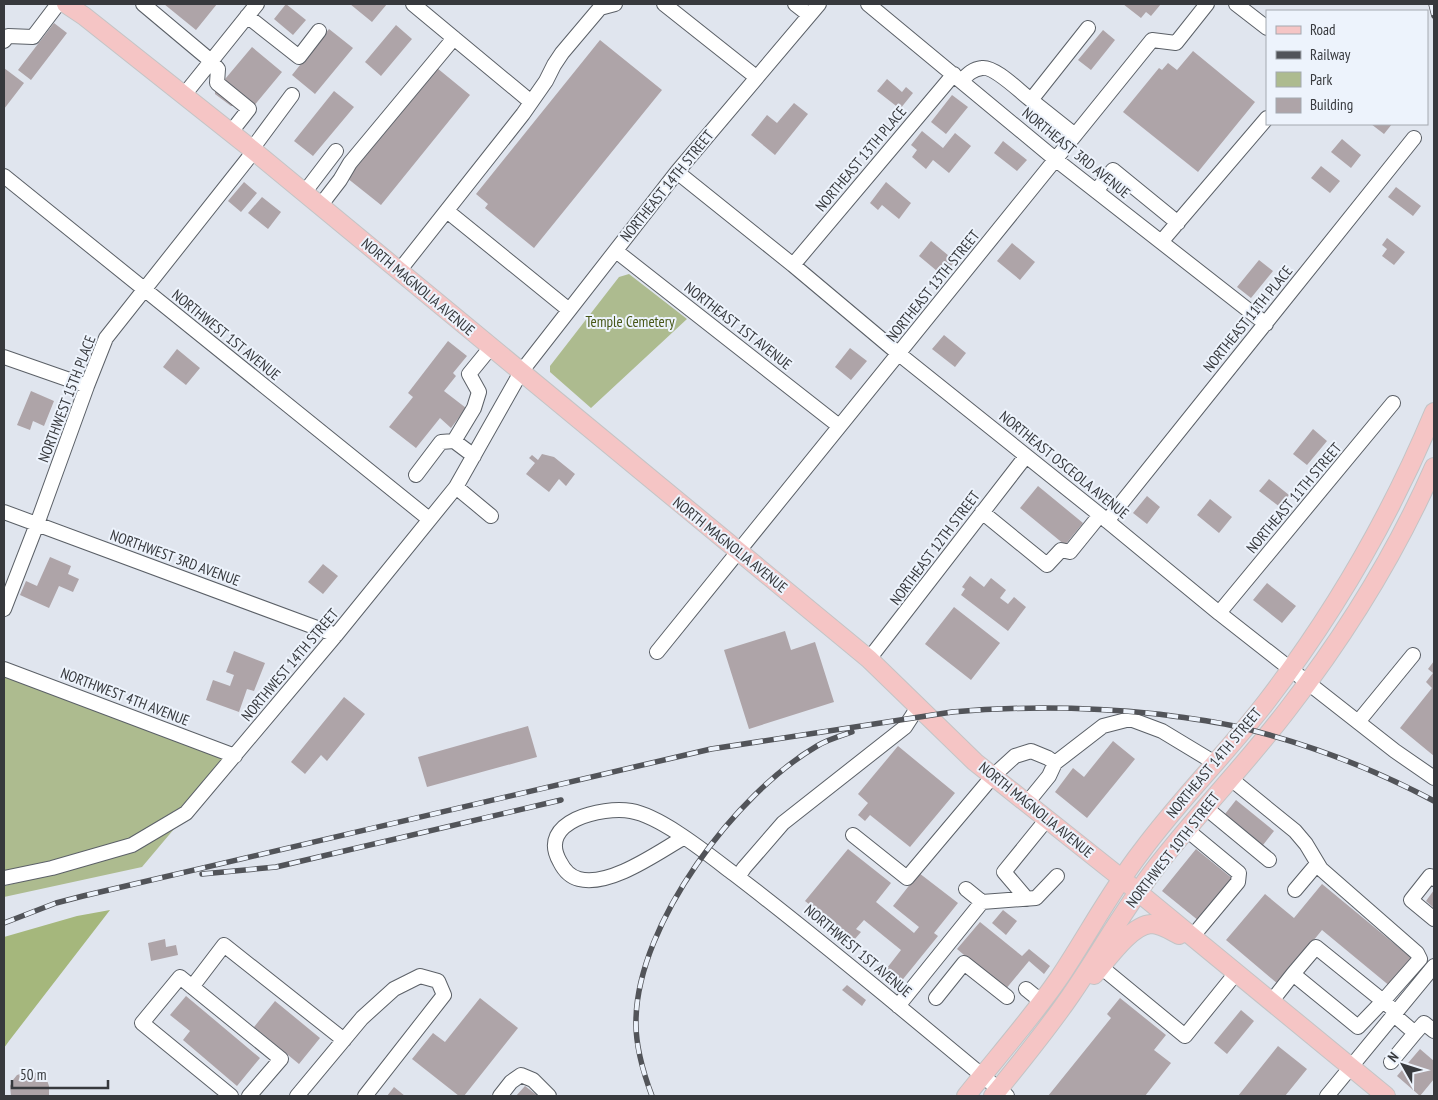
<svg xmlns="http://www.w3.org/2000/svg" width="1438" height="1100" viewBox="0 0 1438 1100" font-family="'PT Sans Narrow',sans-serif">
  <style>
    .green { fill: #adbb8f }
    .forest { fill: #a5b77c }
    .building { fill: #aea4a8 }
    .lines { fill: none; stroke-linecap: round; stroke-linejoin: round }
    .minor-casing { stroke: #5b6067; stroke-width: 16 }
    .major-casing { stroke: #c3c4c5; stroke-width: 20 }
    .minor { stroke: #fff; stroke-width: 14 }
    .major { stroke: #f5c5c5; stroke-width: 18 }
    .rail-casing { stroke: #525459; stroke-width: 5.5 }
    .rail { stroke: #edf3fc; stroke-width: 4; stroke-dasharray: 11; stroke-linecap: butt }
    .labels { text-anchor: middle; stroke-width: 4; stroke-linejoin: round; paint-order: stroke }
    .street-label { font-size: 15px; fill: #37393d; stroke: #edf3fc }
    .park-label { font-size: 15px; fill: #485818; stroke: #edf3fc }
  </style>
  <rect width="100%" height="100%" fill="#e0e5ee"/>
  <path class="green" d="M629,274L687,319L591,408L550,372V366L619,277Z
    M4,676L223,759L181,807L128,839L49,861L4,871Z
    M174,829L142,867L4,897V886L54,874L135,852Z"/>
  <path class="forest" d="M110,910L9,1041L4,1048V937L77,916Z"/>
  <path class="building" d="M164,4H217L196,30Z
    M286,4L306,20L293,35L274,19Z
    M350,4H387L372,22Z
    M1123,4H1161L1151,16L1146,12L1141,18Z
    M54,23L67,33L31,80L18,70Z
    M396,25L412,39L381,76L365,62Z
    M329,29L353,48L315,94L292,75Z
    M1103,30L1115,40L1091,70L1078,60Z
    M600,40L662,90L534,248L485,208L488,204L476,194Z
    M252,47L282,72L253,107L231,106L215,94V91Z
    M1193,51L1255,102L1198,172L1123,112L1159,68L1162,70L1168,63L1177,70Z
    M4,68L24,83L4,109Z
    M437,68L470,95L381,205L347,178Z
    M887,79L902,92L906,87L913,93L900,109L877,91Z
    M334,91L354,107L313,156L294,141Z
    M952,95L968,107L946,134L931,122Z
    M794,103L808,114L775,155L751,135L767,115L777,123Z
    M1371,124H1392L1384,134Z
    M922,131L943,148L955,133L971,146L949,173L933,160L926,169L912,157L917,150L911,145Z
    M1342,139L1361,155L1351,168L1331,152Z
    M1003,141L1027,160L1017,171L994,153Z
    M1321,166L1340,181L1330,193L1311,178Z
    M244,182L257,193L241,212L228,201Z
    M886,182L911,203L899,219L882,205L878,210L870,203Z
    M1396,187L1421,206L1413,216L1388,197Z
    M262,197L281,212L268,229L248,213Z
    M1387,238L1405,252L1394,265L1382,256L1387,249L1382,245Z
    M931,241L955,261L943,276L919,256Z
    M1012,243L1035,262L1020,280L997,261Z
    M1259,260L1273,271L1251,298L1237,287Z
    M944,335L966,353L955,367L932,349Z
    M448,341L467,356L453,373L456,376L444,391L466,408L451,428L440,418L416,448L389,427L413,397L408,393Z
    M850,348L867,361L851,380L835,367Z
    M177,349L200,368L186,385L163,367Z
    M31,391L54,401L44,426L33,421L30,430L17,425Z
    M1313,429L1327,441L1307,465L1293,454Z
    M542,454L554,457L575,474L566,486L559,479L549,492L526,474L535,463L529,458L532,455L538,460Z
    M1269,479L1289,495L1280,507L1259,491Z
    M1038,486L1083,523L1065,545L1020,508Z
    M1147,496L1160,507L1147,524L1133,513Z
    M1210,499L1232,517L1219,533L1197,515Z
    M50,557L71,566L68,574L79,579L73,592L59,586L49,608L20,595L26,581L37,586Z
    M323,564L338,576L323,594L308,582Z
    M970,576L984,587L991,578L1006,590L1000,598L1008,604L1014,597L1026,607L1008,631L961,595L965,589L962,587Z
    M1267,583L1296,606L1282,623L1253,600Z
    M954,607L1000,643L971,680L925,644Z
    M785,631L791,650L815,642L834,702L749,729L724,650Z
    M234,651L265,663L254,691L247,689L239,712L206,700L213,680L230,686L234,675L226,672Z
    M1434,661V756L1400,728L1432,688L1426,682L1433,673L1428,669Z
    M344,697L365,714L327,761L321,755L305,774L291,762Z
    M528,726L537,757L427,787L418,757Z
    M1113,741L1135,759L1087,818L1055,792L1073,768L1084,777Z
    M898,746L955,793L910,847L870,815L865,821L858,815L868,803L858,794Z
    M1236,800L1274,831L1263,845L1225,814Z
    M848,849L891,883L876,902L914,933L919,927L893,906L919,873L958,903L934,933L938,936L895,989L880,977L901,950L864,920L856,929L861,932L854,940L805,901Z
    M1196,849L1233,879L1199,921L1162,891Z
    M1322,884L1414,960L1391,987L1322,930L1278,984L1226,940L1265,894L1294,918Z
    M1434,890V908L1426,901Z
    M1003,910L1017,921L1006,935L992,923Z
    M980,922L1022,956L1029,949L1050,966L1044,974L1029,961L1005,990L993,981L986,989L975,981L983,971L957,949Z
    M165,939L166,947L176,945L178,955L151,961L148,943Z
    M847,985L866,1000L862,1006L842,990Z
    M186,996L260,1058L237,1086L183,1040L190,1031L170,1015Z
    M480,998L518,1028L464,1096H459L412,1059L433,1033L445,1042Z
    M1120,998L1166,1035L1154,1050L1171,1063L1145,1096H1048L1111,1018L1107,1014Z
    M275,1001L320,1038L299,1064L254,1027Z
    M1241,1010L1254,1021L1227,1054L1214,1043Z
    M1278,1046L1307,1069L1285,1096H1238Z
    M1420,1049L1434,1061V1079L1420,1096L1397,1076Z
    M30,1071L42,1075L47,1080L49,1086V1096H11L10,1086L13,1080L17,1075Z
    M525,1086L538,1096H516Z
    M394,1087L405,1096H387Z"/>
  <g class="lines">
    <g class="minor-casing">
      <path id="minor" d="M143,4L211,61L218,69L217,83L249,109L231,132
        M413,4L531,102
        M664,4L756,77
        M795,4L809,15
        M868,4L1055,159L1266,324
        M1236,4L1267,28
        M247,16L299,57L319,31
        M4,41L8,36L33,37L58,4
        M962,80C968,74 973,69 982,68C995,66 1020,92 1031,100
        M184,95L257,4
        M1075,135L1031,100L1088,28
        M252,149L292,95
        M677,172L793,265L899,354L1100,515L1219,613L1395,751L1434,778
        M4,176L429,519
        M1096,191L1113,170L1178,223
        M304,193L336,151
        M320,206L340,180L350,163L454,38
        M447,211L569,310
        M1161,242L1267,118
        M616,251L839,426
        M793,265L954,74
        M399,271L523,114L546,81L554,65L562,53L600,8L615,4
        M4,357L87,386
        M474,456L454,441L474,408L479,392L469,374L491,347
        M416,475L441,442L454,441
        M456,487L491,516
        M4,512L336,635
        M982,512L1047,565L1061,550L1070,552L1100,515
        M1107,521L1414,138
        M4,609L37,524L87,386L106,338L254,151
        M1219,613L1393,403
        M657,652L1152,40L1176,43L1207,4
        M869,659L1026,456
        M4,669L235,756
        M1358,722L1413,655
        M1055,763L1103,726L1130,719L1162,731L1215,763
        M1231,779L1295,831L1306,844L1321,869L1417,953L1420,959L1383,1001L1316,947L1293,974L1358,1027L1383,1001L1396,1012
        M1206,808L1269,860
        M1187,830L1239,873L1238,882L1192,937
        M853,835L907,878L993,776L1015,756L1031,751L1048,758L1055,763L1049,776L1027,803
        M683,838C657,853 610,887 579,879C571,877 564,870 560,862C536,821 603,806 631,811C661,816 709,855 734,874C827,945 916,1021 1007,1096
        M738,877L744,868L783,823L905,727L918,707
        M4,878L52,868L132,845L186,813L336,635L456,487L521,372L677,172L819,4
        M1434,879L1430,876L1411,900L1434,919
        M966,889L982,902
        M1295,890L1317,864
        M1027,899L1004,872L1047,819
        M1101,967L1185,1036L1236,973
        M192,987L224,945L344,1040
        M1026,989L1042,1002
        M936,998L964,963L1007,997
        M1271,1002L1293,974
        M898,1006L982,902L1036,898L1057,876
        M1415,1033L1424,1023L1434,1031
        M1391,1062L1415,1033L1394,1015
        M231,1096L142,1023L180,977L281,1059L249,1096
        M297,1096L362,1018L394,989L420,976L438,981L444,995L365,1096
        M500,1096L511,1082L521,1075L533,1080L549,1096
        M1327,1096L1434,966"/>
    </g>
    <g class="major-casing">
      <path id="major" d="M66,4L84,16L254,151L869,659L975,762L1121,878L1386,1096
        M1094,975C1107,960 1131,925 1151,924C1161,924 1171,931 1179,935
        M966,1096C997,1057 1031,1019 1059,978C1087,936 1110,892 1141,852C1180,799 1227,753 1267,701C1335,612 1391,515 1434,412
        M993,1096C1020,1063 1047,1030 1071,995C1100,953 1125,907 1157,866C1199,812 1247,763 1288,709C1346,634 1396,553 1434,467"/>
    </g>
    <use href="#minor" class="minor"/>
    <use href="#major" class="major"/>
    <g class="rail-casing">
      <path id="rail" d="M1431,4L1434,16
        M202,874L276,867L561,800
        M4,923L56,903L83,896L711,749L952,712C1021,706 1089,707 1157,714C1187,718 1217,721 1247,729C1311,745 1376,770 1434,801
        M652,1096C643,1072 635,1045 636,1019C638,923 736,793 817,746C827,740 840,736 852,732"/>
    </g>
    <use href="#rail" class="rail"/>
  </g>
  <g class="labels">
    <g class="street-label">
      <text transform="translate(1076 153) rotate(39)" y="5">NORTHEAST 3RD AVENUE</text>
      <text transform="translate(861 159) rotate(-50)" y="5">NORTHEAST 13TH PLACE</text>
      <text transform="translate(667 186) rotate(-51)" y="5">NORTHEAST 14TH STREET</text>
      <text transform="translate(933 286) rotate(-51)" y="5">NORTHEAST 13TH STREET</text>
      <text transform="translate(418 287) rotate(40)" y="5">NORTH MAGNOLIA AVENUE</text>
      <text transform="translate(1248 319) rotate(-51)" y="5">NORTHEAST 11TH PLACE</text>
      <text transform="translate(738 326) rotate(38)" y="5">NORTHEAST 1ST AVENUE</text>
      <text transform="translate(226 335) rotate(39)" y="5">NORTHWEST 1ST AVENUE</text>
      <text transform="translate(67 399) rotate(-69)" y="5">NORTHWEST 15TH PLACE</text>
      <text transform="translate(1064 465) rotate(39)" y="5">NORTHEAST OSCEOLA AVENUE</text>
      <text transform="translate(1294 498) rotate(-50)" y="5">NORTHEAST 11TH STREET</text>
      <text transform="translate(730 545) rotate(39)" y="5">NORTH MAGNOLIA AVENUE</text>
      <text transform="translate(935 548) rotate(-53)" y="5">NORTHEAST 12TH STREET</text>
      <text transform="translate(175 558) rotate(20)" y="5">NORTHWEST 3RD AVENUE</text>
      <text transform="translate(290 665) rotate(-50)" y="5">NORTHWEST 14TH STREET</text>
      <text transform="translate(125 697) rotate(21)" y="5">NORTHWEST 4TH AVENUE</text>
      <text transform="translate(1214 763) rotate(-50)" y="5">NORTHEAST 14TH STREET</text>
      <text transform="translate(1036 810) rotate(39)" y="5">NORTH MAGNOLIA AVENUE</text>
      <text transform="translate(1173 850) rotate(-52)" y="5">NORTHWEST 10TH STREET</text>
      <text transform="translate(858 951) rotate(40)" y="5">NORTHWEST 1ST AVENUE</text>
    </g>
    <g class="park-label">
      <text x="630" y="327">Temple Cemetery</text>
    </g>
  </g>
  <rect width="1438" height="1100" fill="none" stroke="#37393d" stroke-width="10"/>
  <rect x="1266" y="10" width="162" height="115" fill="#edf3fc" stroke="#a4a9b0"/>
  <rect x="1276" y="26" width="25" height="8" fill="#f5c5c5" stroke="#a4a9b0"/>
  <text x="1310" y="35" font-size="15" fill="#37393d">Road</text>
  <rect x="1276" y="51" width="25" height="8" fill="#525459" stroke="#a4a9b0"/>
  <text x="1310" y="60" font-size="15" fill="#37393d">Railway</text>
  <rect x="1276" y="72" width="25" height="15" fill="#adbb8f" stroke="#a4a9b0"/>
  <text x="1310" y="85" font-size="15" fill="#37393d">Park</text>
  <rect x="1276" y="98" width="25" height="15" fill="#aea4a8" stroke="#a4a9b0"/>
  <text x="1310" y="110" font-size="15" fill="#37393d">Building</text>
  <g transform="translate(1403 1065) rotate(309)" stroke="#edf3fc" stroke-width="4" paint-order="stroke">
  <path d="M0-4L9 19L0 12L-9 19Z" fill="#37393d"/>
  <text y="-8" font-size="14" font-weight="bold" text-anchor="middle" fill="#37393d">N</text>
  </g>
  <path d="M12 1080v8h96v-8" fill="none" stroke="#37393d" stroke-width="2.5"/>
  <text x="20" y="1080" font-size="15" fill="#37393d" stroke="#edf3fc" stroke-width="4" paint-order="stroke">50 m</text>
</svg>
